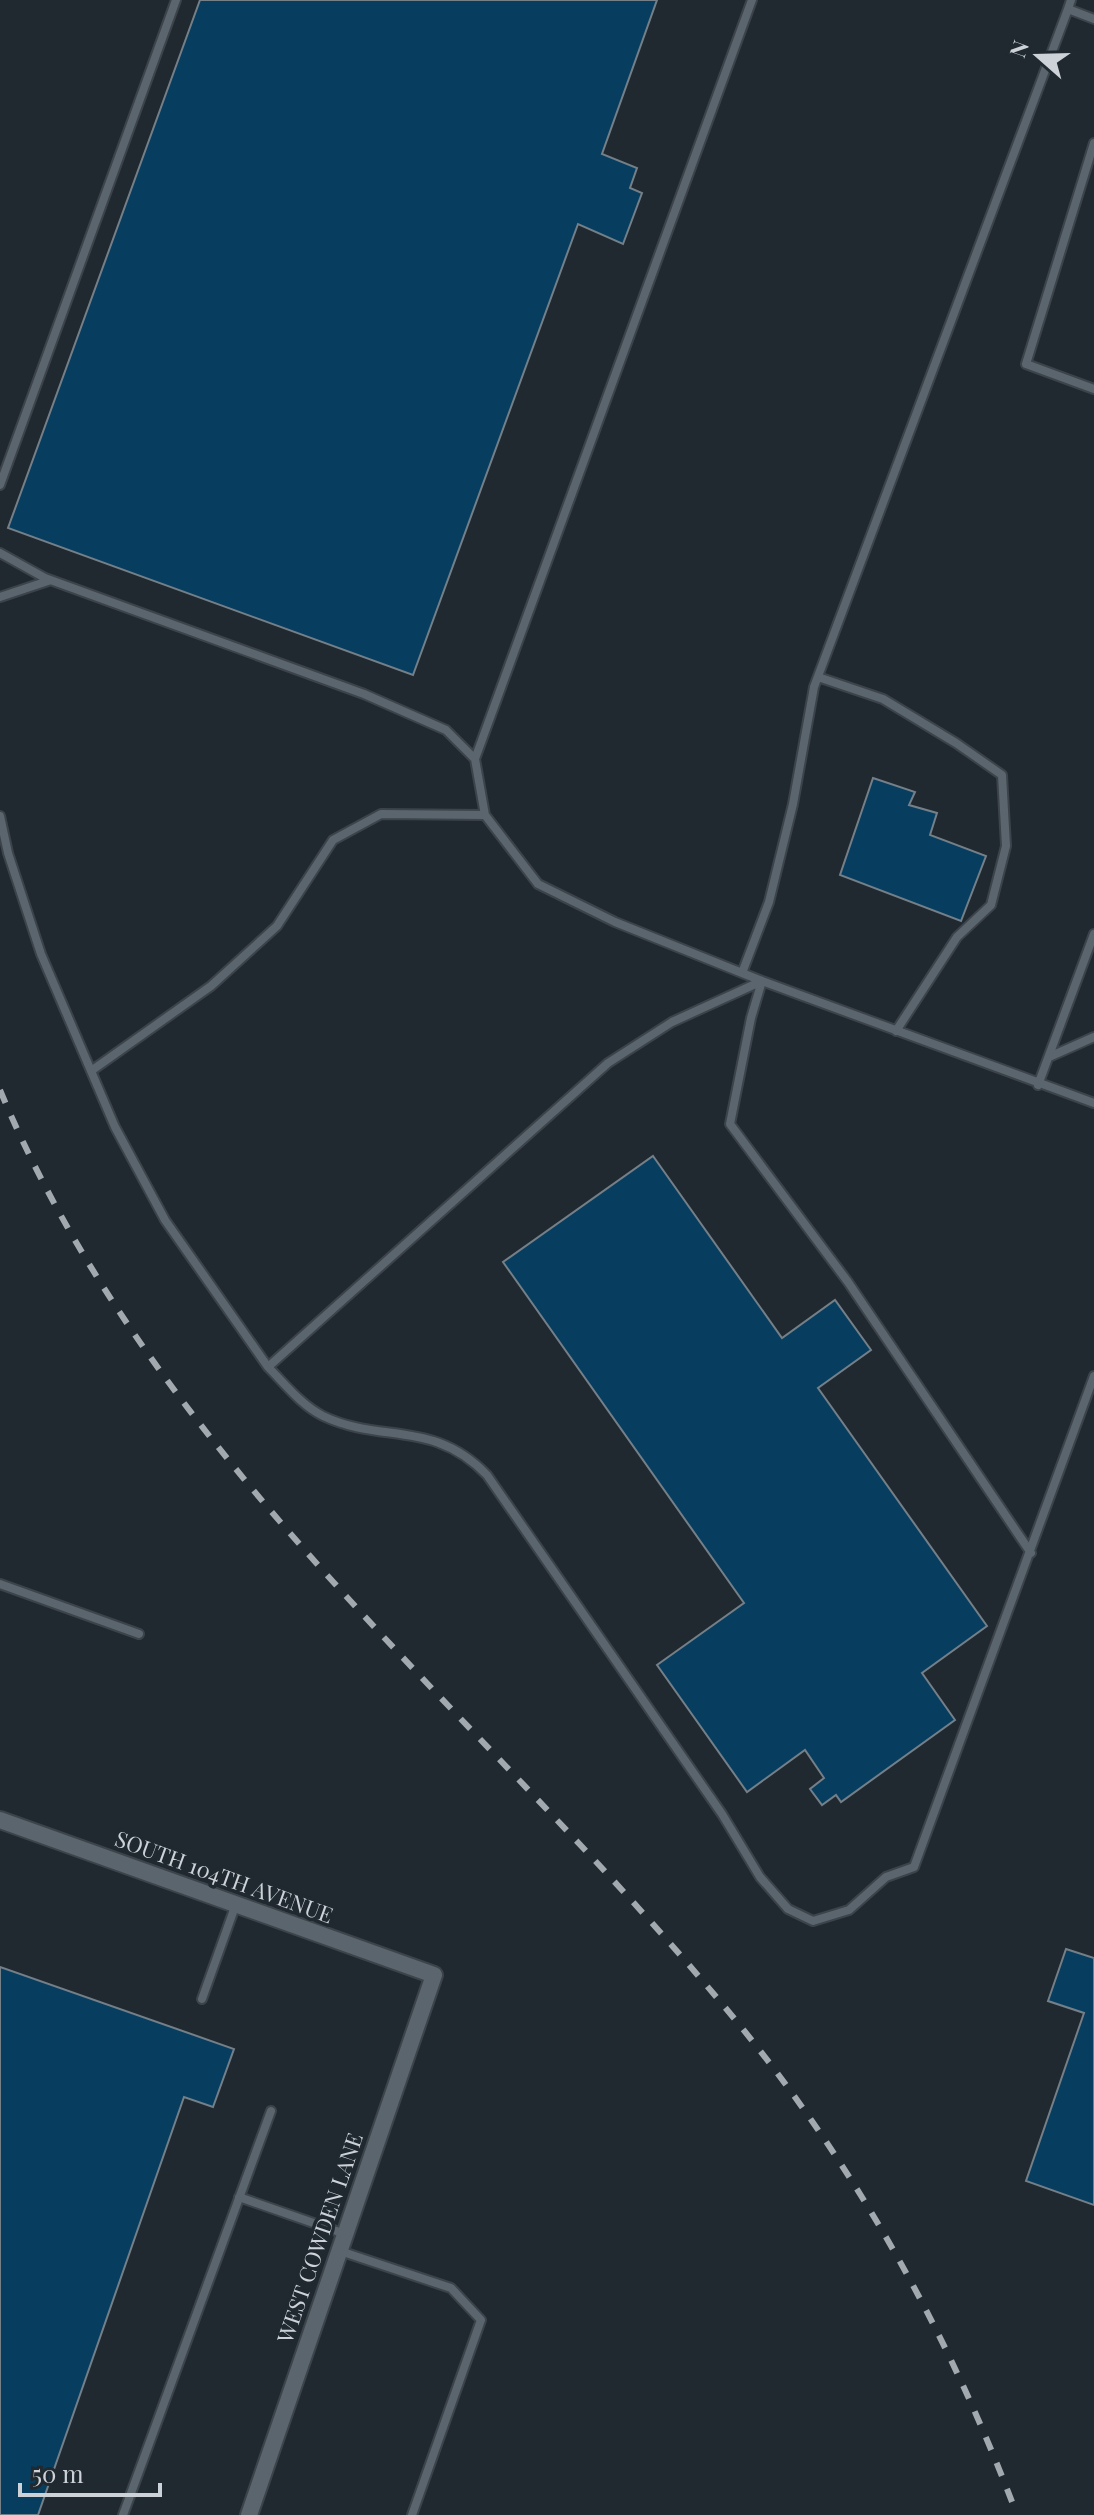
<svg xmlns="http://www.w3.org/2000/svg" width="1094" height="2515" viewBox="0 0 1094 2515" font-family="'Playfair Display',serif">
  <style>
    .building { fill: #073e60; stroke: #747f88; stroke-width: 2 }
    .lines { fill: none; stroke-linecap: round; stroke-linejoin: round }
    .service-casing { stroke: #3c434a; stroke-width: 12 }
    .minor-casing { stroke: #3c434a; stroke-width: 20 }
    .service { stroke: #5a656d; stroke-width: 8 }
    .minor { stroke: #5a656d; stroke-width: 16 }
    .rail { stroke: #a2a9af; stroke-width: 6; stroke-dasharray: 14 14; stroke-linecap: butt }
    .labels { text-anchor: middle; stroke-width: 7; stroke-linejoin: round; paint-order: stroke }
    .street-label { font-size: 22px; fill: #ccd2d7; stroke: #202930 }
  </style>
  <rect width="100%" height="100%" fill="#202930"/>
  <path class="building" d="M200,0H657L602,154L637,168L630,188L642,193L623,244L578,224L413,675L8,528Z
    M873,778L915,792L909,805L937,813L930,835L986,856L961,921L840,875Z
    M653,1156L782,1338L835,1300L871,1350L818,1388L987,1626L922,1673L955,1720L841,1802L836,1795L822,1805L810,1789L824,1778L805,1750L747,1792L657,1665L744,1603L503,1262Z
    M1066,1949L1094,1958V2205L1026,2181L1084,2013L1048,2001Z
    M0,1967L234,2049L213,2107L184,2097L38,2515H0Z"/>
  <g class="lines">
    <g class="service-casing">
      <path id="service" d="M1071,0L1068,9L1094,19
        M1094,143L1026,364L1094,389
        M0,485L176,0
        M0,553L45,578L364,694L446,730L475,759L485,815L538,884L615,922L762,981
        M0,597L48,581
        M818,677L883,699L956,743L1002,775L1006,846L991,905L957,937L896,1031
        M475,759L752,0
        M0,816L8,853L41,954L115,1127L165,1220L268,1367
        M742,973L769,902L793,804L814,687L1068,9
        M762,981L672,1022L608,1063L268,1367C285,1384 301,1405 323,1416C382,1444 433,1419 487,1475L722,1814L760,1877L788,1909L813,1921L849,1910L886,1877L914,1867L1094,1376
        M1049,1057L1094,1037
        M91,1071L211,986L277,926L333,840L381,814L485,815
        M1038,1085L1094,934
        M1031,1553L848,1282L730,1124L751,1018L762,981L1094,1103
        M0,1584L139,1634
        M202,1999L236,1904
        M239,2197L345,2234
        M340,2251L451,2288L481,2320L412,2515
        M123,2515L271,2111"/>
    </g>
    <g class="minor-casing">
      <path id="minor" d="M0,1820L434,1975L249,2515"/>
    </g>
    <use href="#service" class="service"/>
    <use href="#minor" class="minor"/>
    <path class="rail" d="M0,1090C155,1462 483,1714 733,2017C856,2166 949,2334 1017,2515"/>
  </g>
  <g class="labels">
    <g class="street-label">
      <text transform="translate(224 1877) rotate(20)" y="8">SOUTH 104TH AVENUE</text>
      <text transform="translate(320 2238) rotate(-71)" y="8">WEST COWDEN LANE</text>
    </g>
  </g>
  <g transform="translate(1038 56) rotate(290)" stroke="#202930" stroke-width="6" paint-order="stroke">
  <path d="M0-6L14 30L0 20L-14 30Z" fill="#ccd2d7"/>
  <text y="-12" font-size="22" font-weight="bold" text-anchor="middle" fill="#ccd2d7">N</text>
  </g>
  <path d="M20 2483v12h140v-12" fill="none" stroke="#ccd2d7" stroke-width="4"/>
  <text x="32" y="2483" font-size="24" fill="#ccd2d7" stroke="#202930" stroke-width="6" paint-order="stroke">50 m</text>
</svg>
